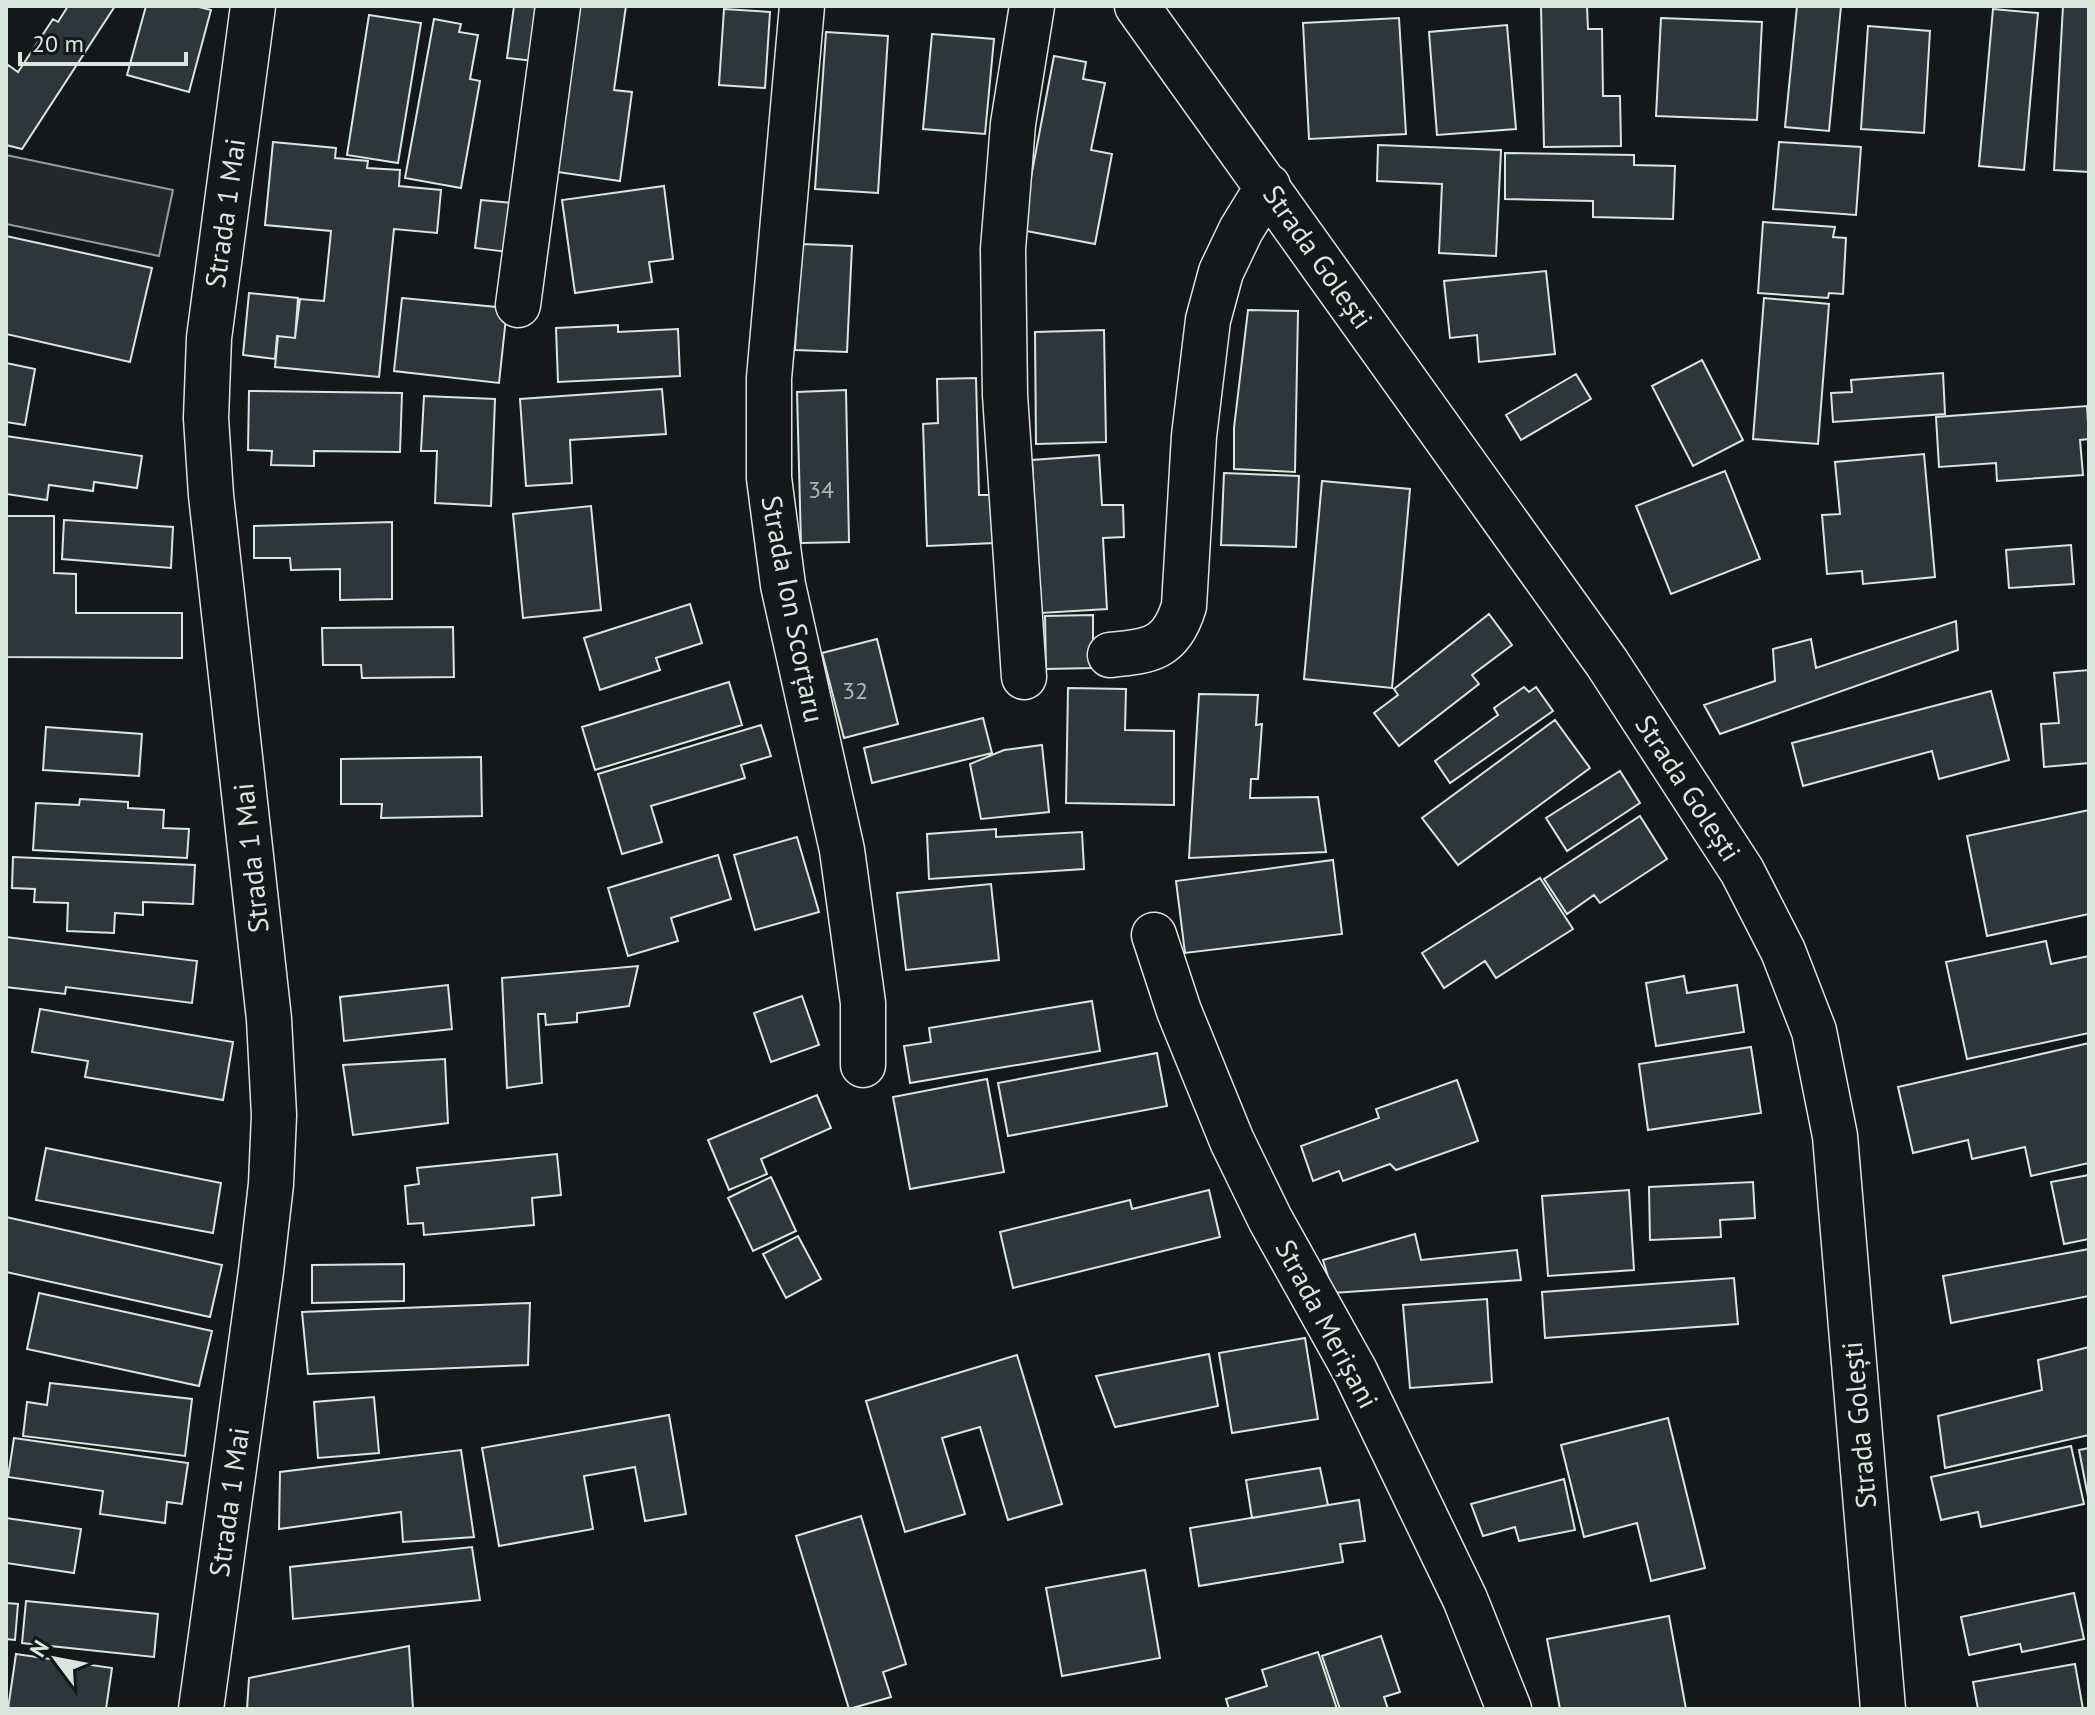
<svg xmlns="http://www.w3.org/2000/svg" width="2095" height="1715" viewBox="0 0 2095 1715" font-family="'PT Sans',sans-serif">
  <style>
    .parking { fill: #24282b; stroke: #939e99; stroke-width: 2 }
    .building { fill: #2c363c; stroke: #d8e6dc; stroke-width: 2 }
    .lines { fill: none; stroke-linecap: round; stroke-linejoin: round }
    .street-casing { stroke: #d8e6dc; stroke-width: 47 }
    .street { stroke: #14181c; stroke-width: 44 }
    .labels { text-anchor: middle; stroke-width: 6; stroke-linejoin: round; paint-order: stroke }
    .number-label { font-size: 24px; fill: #adbab4 }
    .street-label { font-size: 28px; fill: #d8e6dc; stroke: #14181c }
  </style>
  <rect width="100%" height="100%" fill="#14181c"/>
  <path class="parking" d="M6,155L173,190L159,256L6,224Z"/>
  <path class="building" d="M68,6H115L22,149L6,145V68L8,65L18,72L53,19L58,22Z
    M146,6H195L211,10L189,92L127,75Z
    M514,6L547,8L542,62L507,58Z
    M567,6H626L614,90L632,92L620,181L544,170Z
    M1541,6H1587L1588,29H1602L1603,96H1620L1621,146L1544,147Z
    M1797,6H1841L1829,131L1785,127Z
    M2063,6H2089V172L2054,170Z
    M724,9L770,12L765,88L719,85Z
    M1993,9L2038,13L2024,170L1979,166Z
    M369,15L421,23L398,163L347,155Z
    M1399,18L1406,134L1309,139L1303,23Z
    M1661,18L1762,22L1757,120L1656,116Z
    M434,19L461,24L459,32L478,35L470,79L480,81L461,188L405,178Z
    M1507,25L1516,129L1437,135L1429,32Z
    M1868,26L1930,31L1924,133L1861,129Z
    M826,32L888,36L878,193L815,189Z
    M932,34L994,39L985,134L923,129Z
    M1054,56L1086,62L1083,79L1105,83L1091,150L1112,154L1095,244L1021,230Z
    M273,142L336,148L335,158L368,161L367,168L400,170L399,186L441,190L437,233L394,229L379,377L275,367L278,336L295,338L300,299L324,301L331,231L265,225Z
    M1779,142L1861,147L1856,215L1773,209Z
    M1378,145L1501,150L1496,256L1439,253L1442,184L1377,181Z
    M1505,153L1634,155V165L1675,166L1673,219L1593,217V201L1505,199Z
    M664,186L673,259L649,262L652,282L575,293L562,200Z
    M481,200L513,203L508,252L475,248Z
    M1763,222L1835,227L1833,237L1846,238L1843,294L1829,293L1828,298L1758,293Z
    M6,236L152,268L130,362L6,334Z
    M801,244L852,246L847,352L795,350Z
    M1546,271L1555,354L1479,362L1477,335L1450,338L1444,281Z
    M249,293L298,298L295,338L277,336L275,359L243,355Z
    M402,298L507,308L499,383L394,371Z
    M1764,298L1829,304L1818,444L1753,439Z
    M1248,310L1298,311L1295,472L1234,469V428Z
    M618,325V332L678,329L680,376L558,382L556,328Z
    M1104,330L1106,442L1036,444L1035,332Z
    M1702,360L1743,440L1693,466L1652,386Z
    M6,363L35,369L25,425L6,422Z
    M1943,373L1945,414L1833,422L1831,393L1852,392L1851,380Z
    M1576,374L1591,399L1521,440L1506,415Z
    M976,378L979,495H993L995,543L927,546L923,424L938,423L937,379Z
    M662,389L666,434L570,440L572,483L526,486L520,399Z
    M846,390L849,542L801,543L797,392Z
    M249,391L402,393L400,452L314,451V466L271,465L272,451L248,450Z
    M424,396L495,399L491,506L435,503L437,451H421Z
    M2087,406L2089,439L2080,440L2083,475L1997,481L1996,463L1939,467L1936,417Z
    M6,436L142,456L137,488L94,482L93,491L49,485L47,500L6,494Z
    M1924,454L1935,577L1863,584L1862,571L1827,574L1822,515L1840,514L1835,462Z
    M1099,455L1102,505H1123L1124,537L1103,538L1107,609L1041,613L1032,460Z
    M1725,471L1760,559L1671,594L1636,506Z
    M1224,473L1299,476L1296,547L1221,545Z
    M1322,481L1410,489L1392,688L1304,679Z
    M591,506L601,610L523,618L513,514Z
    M6,516H54V573L76,574V613H182V658L6,657Z
    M64,520L173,527L171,568L62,559Z
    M392,522V599L340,600V569L291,570L290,558H254V526Z
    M2071,545L2074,584L2009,588L2006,550Z
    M690,604L702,643L656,658L660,670L600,690L584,638Z
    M1489,614L1512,645L1472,675L1479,684L1399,746L1374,713L1398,695L1394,689Z
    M1093,615V668L1046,669L1045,616Z
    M1956,621L1958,650L1720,734L1704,705L1775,681L1773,649L1811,639L1816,668Z
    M453,627L454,677L362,678L361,665H323L322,628Z
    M877,639L898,724L844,738L822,653Z
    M2089,670V763L2044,767L2041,724L2059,723L2054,673Z
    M729,682L742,725L595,770L582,727Z
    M1524,687L1529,692L1536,687L1553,711L1450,783L1435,761L1498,715L1494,708Z
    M1068,688L1126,689L1125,730L1174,731V805L1066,803Z
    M1991,691L2009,760L1939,779L1932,751L1803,786L1792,743Z
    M1199,694L1258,695L1256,725L1262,724L1258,779H1251L1250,798L1318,797L1326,852L1189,858Z
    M983,718L992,753L872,783L864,748Z
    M1555,720L1590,768L1458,865L1422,818Z
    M761,725L771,756L741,765L745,778L651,806L662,842L622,854L598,774Z
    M46,727L142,734L139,776L43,770Z
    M1042,745L1049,812L981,819L970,764L1004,750Z
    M481,757L482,816L381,818L382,804H341V759Z
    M1620,771L1640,803L1567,851L1546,818Z
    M80,799L128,802V808L164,810L163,828L189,829L187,858L33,850L36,803L79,805Z
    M2089,810V914L1987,936L1967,836Z
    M1640,816L1667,859L1600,903L1594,895L1567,914L1544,879Z
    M996,829V837L1082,832L1084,869L929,879L927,834Z
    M797,837L819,912L755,930L734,855Z
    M718,855L731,899L671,918L678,941L628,956L608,888Z
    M13,857L195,865L193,904L143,902V915L115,913L114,933L67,931L68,903L34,902L35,889L12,888Z
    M1333,860L1342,934L1185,953L1176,881Z
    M1540,878L1573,929L1496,978L1485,961L1444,988L1422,953Z
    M991,884L999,960L906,970L897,893Z
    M6,937L197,961L192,1003L66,987L65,994L6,987Z
    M2046,941L2051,964L2089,956V1033L1967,1059L1946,962Z
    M638,966L629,1006L577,1013V1022L546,1025L545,1014H538L542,1083L507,1088L502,978Z
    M1684,976L1687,993L1737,985L1744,1032L1656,1046L1646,983Z
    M448,985L452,1029L344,1041L340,997Z
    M802,996L819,1045L771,1062L754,1013Z
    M1092,1001L1100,1051L910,1083L904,1046L931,1042L929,1028Z
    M40,1009L233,1042L223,1100L85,1077L88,1061L32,1052Z
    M2089,1043V1163L2031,1176L2025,1147L1972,1159L1968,1140L1913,1153L1898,1087Z
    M1751,1047L1761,1113L1648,1130L1639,1064Z
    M1157,1053L1167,1106L1008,1136L998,1083Z
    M445,1059L448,1123L353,1135L343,1065Z
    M987,1079L1004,1172L910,1189L893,1097Z
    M1457,1080L1478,1141L1396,1170L1390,1164L1343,1181L1339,1171L1313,1181L1301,1146L1379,1118L1376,1109Z
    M817,1095L831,1128L761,1159L767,1174L729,1190L708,1140Z
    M46,1148L221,1183L213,1233L36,1200Z
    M557,1154L561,1195L532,1198L534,1225L424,1235L423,1223L408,1224L405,1186L419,1184L417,1168Z
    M2089,1175V1239L2064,1244L2051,1182Z
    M771,1177L796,1231L753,1251L728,1198Z
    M1753,1182L1755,1218L1720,1220L1721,1237L1650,1240L1649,1187Z
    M1209,1190L1220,1237L1013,1288L1000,1232L1130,1200L1132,1209Z
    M1629,1190L1634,1270L1548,1276L1542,1196Z
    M6,1217L222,1265L210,1317L6,1272Z
    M1415,1234L1421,1260L1517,1250L1521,1280L1333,1293L1323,1260Z
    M798,1236L821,1279L786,1298L763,1254Z
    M2089,1249V1296L1951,1323L1943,1276Z
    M404,1264V1301L312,1303V1265Z
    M1734,1278L1738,1324L1545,1338L1542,1292Z
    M39,1293L212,1331L199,1386L27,1349Z
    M1487,1299L1492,1382L1410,1388L1403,1305Z
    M530,1303L528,1365L308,1374L302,1312Z
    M1305,1338L1318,1419L1232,1433L1219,1353Z
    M2089,1347V1435L1945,1468L1938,1416L2042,1390L2038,1360Z
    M1209,1354L1218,1406L1115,1427L1096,1376Z
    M1017,1355L1062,1504L1008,1520L980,1427L942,1438L965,1514L905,1532L866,1401Z
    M50,1383L192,1399L185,1456L23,1436L27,1402L47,1405Z
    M374,1397L379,1453L318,1458L314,1402Z
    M669,1415L686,1514L645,1521L635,1467L584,1476L593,1529L499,1546L482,1448Z
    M1668,1418L1705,1568L1651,1581L1637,1523L1584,1537L1561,1445Z
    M14,1438L188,1463L182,1504L167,1502L165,1523L100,1514L103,1491L8,1477Z
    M2071,1446L2084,1504L1981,1527L1978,1512L1941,1520L1931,1477Z
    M2089,1448V1502L2079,1450Z
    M461,1450L474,1537L403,1542L401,1512L279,1529L280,1472Z
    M1320,1468L1328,1505L1252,1518L1246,1480Z
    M1564,1479L1575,1530L1519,1541L1515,1527L1483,1536L1471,1504Z
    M1359,1500L1365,1541L1340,1544L1343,1562L1199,1586L1190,1528Z
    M861,1516L906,1664L883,1672L891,1697L849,1709L796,1536Z
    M6,1518L81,1529L74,1573L6,1563Z
    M472,1547L480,1600L293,1619L290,1567Z
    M1145,1570L1160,1658L1062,1676L1046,1588Z
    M2074,1593L2084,1639L2022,1652L2020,1644L1969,1655L1961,1617Z
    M26,1601L158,1614L154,1657L22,1643Z
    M6,1603L18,1604L15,1640L6,1639Z
    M1669,1616L1686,1709H1560L1547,1639Z
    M1381,1636L1400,1692L1384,1697L1388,1709H1340L1322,1656Z
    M409,1646L413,1709H247L249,1678Z
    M1318,1652L1337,1709H1229L1226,1699L1267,1686L1262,1670Z
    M16,1654L112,1668L106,1709H8Z
    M2075,1664L2083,1709H1978L1973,1682Z"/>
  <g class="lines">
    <g class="street-casing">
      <path id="street" d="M802,6L769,378V478L783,585L842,850L863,1003V1065
        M1137,6L1607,663L1742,871L1783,951L1814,1031L1835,1136L1883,1709
        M518,305L558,6
        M1110,655C1151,651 1171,649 1184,606L1194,436L1208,320L1221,272L1241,230L1268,186
        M1024,677L1005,395L1003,249L1013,124L1032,6
        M1154,935L1179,1011L1232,1141L1270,1219L1355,1371L1465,1599L1509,1709
        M201,1709L261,1271L271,1184L274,1115L269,1019L211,495L206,418L209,338L253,6"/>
    </g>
    <use href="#street" class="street"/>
  </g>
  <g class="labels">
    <g class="number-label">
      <text x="821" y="498">34</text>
      <text x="855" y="699">32</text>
    </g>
    <g class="street-label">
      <text transform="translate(225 213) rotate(-82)" y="10">Strada 1 Mai</text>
      <text transform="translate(1318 257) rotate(55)" y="10">Strada Golești</text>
      <text transform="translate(793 609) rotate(79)" y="10">Strada Ion Scorțaru</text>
      <text transform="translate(1688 788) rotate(57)" y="10">Strada Golești</text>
      <text transform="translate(251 858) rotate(-96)" y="10">Strada 1 Mai</text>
      <text transform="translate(1327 1324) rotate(62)" y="10">Strada Merișani</text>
      <text transform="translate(1859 1425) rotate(-95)" y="10">Strada Golești</text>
      <text transform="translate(229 1502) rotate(-82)" y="10">Strada 1 Mai</text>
    </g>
  </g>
  <rect width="2095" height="1715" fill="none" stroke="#d8e6dc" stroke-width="16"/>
  <g transform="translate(56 1659) rotate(302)" stroke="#14181c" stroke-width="6" paint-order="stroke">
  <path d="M0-6L14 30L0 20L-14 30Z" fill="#d8e6dc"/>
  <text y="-12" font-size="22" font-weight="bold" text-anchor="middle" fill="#d8e6dc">N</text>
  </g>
  <path d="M20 52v12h166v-12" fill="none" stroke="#d8e6dc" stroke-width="4"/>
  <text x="32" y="52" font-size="24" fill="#d8e6dc" stroke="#14181c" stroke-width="6" paint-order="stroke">20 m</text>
</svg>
